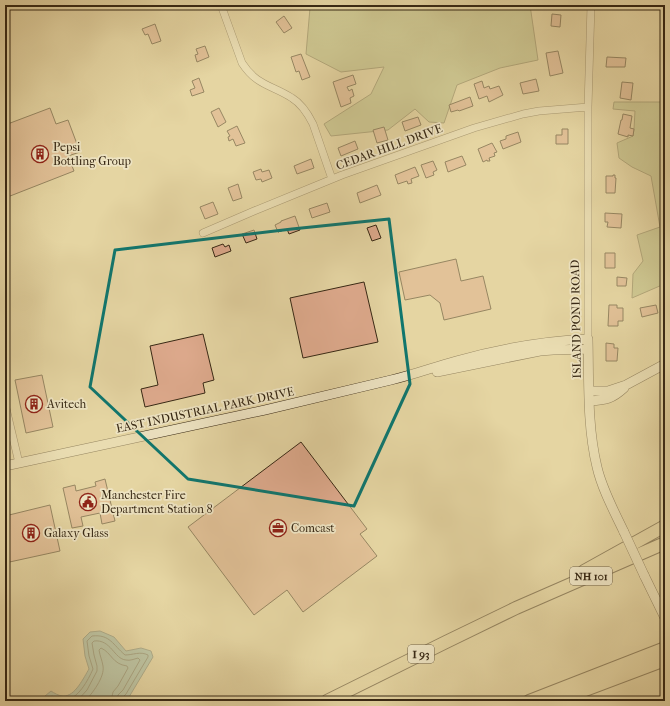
<svg xmlns="http://www.w3.org/2000/svg" width="670" height="706" viewBox="0 0 670 706" font-family="'IM FELL French Canon',serif">
  <style>
    .green { fill: #b7bd84; stroke: #77724c }
    .water { fill: #96b8ab; stroke: #707e6f }
    .lines { fill: none; stroke-linecap: round; stroke-linejoin: round }
    .shore { stroke: #667060; stroke-width: 1 }
    .building { fill: #deaa8d; stroke: #372814 }
    .street-casing { stroke: #625338; stroke-width: 8 }
    .secondary-casing { stroke: #372814; stroke-width: 10 }
    .highway-casing { stroke: #372814; stroke-width: 14 }
    .street { stroke: #eee4c3; stroke-width: 7 }
    .secondary { stroke: #eee4c3; stroke-width: 9 }
    .highway { stroke: #e5d5a3; stroke-width: 12 }
    .secondary-bridge-casing { stroke: #372814; stroke-width: 10; stroke-linecap: butt }
    .secondary-bridge { stroke: #eee4c3; stroke-width: 9 }
    .marked { fill: none; stroke: #0f766e; stroke-width: 3; stroke-linejoin: round }
    .labels { text-anchor: middle; stroke-width: 3.5; stroke-linejoin: round; paint-order: stroke }
    .shield { fill: #eee4c3; stroke: #6e6048; stroke-width: 1 }
    .shield-label { font-size: 11px; font-weight: bold; fill: #372814 }
    .poi-label { font-size: 12px; fill: #372814; stroke: #eee4c3; text-anchor: start }
    .street-label { font-size: 12px; fill: #372814; stroke: #eee4c3 }
  </style>
  <rect width="100%" height="100%" fill="#e5d5a3"/>
  <filter id="stains"><feTurbulence type="fractalNoise" baseFrequency=".005" numOctaves="4"/><feColorMatrix values="0 0 0 0 .2 0 0 0 0 .09 0 0 0 0 .02 0 0 0 .5 -.17"/></filter>
  <radialGradient id="worn" r=".72"><stop offset=".6" stop-color="#630" stop-opacity="0"/><stop offset="1" stop-color="#630" stop-opacity=".3"/></radialGradient>
  <path class="green" d="M304,5H530L538,60L500,68L457,85L444,123L429,122L415,109L388,130L331,136L324,124L371,94L384,67L341,72L306,54L310,8Z
    M665,78V292L662,285L632,298L633,274L643,261L637,235L660,227L651,176L632,167L619,158L617,143L633,136L634,129L635,111L613,109L614,102H665Z"/>
  <path class="water" d="M100,631L114,637L126,651L141,648L151,651L153,657L129,697L123,701H46L45,696L51,691C54,693 59,696 63,696C75,697 84,677 89,669L85,656L83,639L90,632Z"/>
  <g class="lines">
    <path class="shore" d="M50,701V697L52,696C56,697 60,700 64,700C78,700 88,680 93,669L89,656L87,641L92,636C110,634 113,645 125,655C133,655 140,651 148,655V657L126,694L123,697L122,701
      M77,701L87,690L97,671V666L94,655L92,643L94,641C111,639 114,659 126,660C130,661 134,659 138,658L140,660L123,690L118,695L117,701
      M85,701C92,694 105,677 103,666C102,660 100,656 99,650L101,648C112,653 112,664 127,666L128,668L118,686L113,692L111,701"/>
  </g>
  <path class="building" d="M552,14L561,15L560,27L551,26Z
    M284,16L292,28L284,33L276,22Z
    M155,24L161,41L152,44L148,34L145,35L142,29Z
    M205,46L209,57L197,62L195,55L198,54L196,49Z
    M558,51L563,73L550,76L546,53Z
    M301,54L310,77L302,80L299,71L296,72L291,57Z
    M607,57L626,58L625,67H606Z
    M353,75L356,84L347,87L349,91L352,89L354,96L350,98L351,103L341,107L333,82Z
    M199,78L204,92L192,96L190,90L195,88L192,81Z
    M536,79L539,91L523,94L520,83Z
    M482,81L484,88L489,86L490,89L499,86L503,95L489,102L487,96L479,99L474,84Z
    M622,82L633,83L631,100L620,98Z
    M470,97L473,106L459,111L458,110L451,112L449,105Z
    M50,108L56,124L68,120L80,152L68,156L74,171L5,198V125Z
    M219,108L226,122L218,127L211,112Z
    M623,114L632,116L630,128L634,129L633,136L628,135V137L618,134L621,120H622Z
    M418,117L421,125L405,131L402,122Z
    M237,126L245,143L236,146L233,139L229,141L228,137L230,136L227,131Z
    M384,127L388,140L377,143L373,130Z
    M562,129H568V144H556V135H562Z
    M518,132L521,142L503,149L500,141L506,139V136Z
    M355,141L358,149L341,156L338,148Z
    M492,143L497,152L494,153L495,156L489,158L490,161H487V160L483,162L478,149Z
    M462,156L466,165L448,172L445,162Z
    M311,159L314,168L297,174L294,166Z
    M433,161L437,170L433,172L434,175L426,178L421,165Z
    M415,167L419,176L411,179L412,183L408,184L407,181L398,184L395,175Z
    M261,169L262,172L269,170L272,178L262,182L261,179L256,180L253,172Z
    M613,175H615V178H616L615,193H606V176H613Z
    M238,184L242,198L233,201L228,188Z
    M377,185L381,195L360,203L357,193Z
    M213,202L218,214L205,219L200,207Z
    M327,203L330,212L312,218L309,209Z
    M605,213L622,214L621,228L607,227L608,222H605Z
    M295,216L300,230L289,234L287,229L278,232L275,225L281,222V221Z
    M376,225L381,238L372,241L367,228Z
    M254,230L257,239L246,243L242,234Z
    M223,244L225,247L229,245L231,251L215,257L212,248Z
    M605,253H615V268H605Z
    M456,259L461,281L483,276L491,309L444,320L440,303L430,295L405,300L399,272Z
    M617,277L627,278L626,286H617Z
    M364,282L378,342L303,358L290,298Z
    M609,305H617V308H623V321H618V326H608Z
    M656,305L658,313L642,317L640,308Z
    M203,334L214,380L203,383L205,393L145,407L141,389L158,385L150,346Z
    M606,343L614,344V348H618L617,361H606Z
    M42,375L53,427L26,433L15,380Z
    M301,442L367,529L360,534L377,556L303,612L287,590L254,615L188,527Z
    M105,479L115,521L102,524L100,513L81,517L83,526L72,528L63,488L75,485L76,491L96,486L95,482Z
    M50,505L60,551L5,563V516Z"/>
  <g class="lines">
    <g class="street-casing">
      <path id="street" d="M221,5L242,63C257,86 272,85 292,98C302,104 308,114 313,124L332,179
        M203,233L254,211L342,175L474,128L523,114L539,111L588,107
        M588,339V107L591,5
        M5,404L19,463"/>
    </g>
    <g class="secondary-casing">
      <path id="secondary" d="M437,372L540,351L553,350L588,349
        M589,391H608L626,385L665,364
        M590,401C606,400 612,399 624,388
        M5,466L265,410L391,380C413,375 434,367 456,361C499,349 543,341 588,339C589,381 587,426 597,467C602,489 614,511 624,532
        M644,575L665,618"/>
    </g>
    <g class="highway-casing">
      <path id="highway" d="M584,571L665,526
        M327,701L446,642L516,608L665,543
        M529,701L665,648
        M556,701L665,660"/>
    </g>
    <use href="#street" class="street"/>
    <use href="#secondary" class="secondary"/>
    <use href="#highway" class="highway"/>
    <g class="secondary-bridge-casing">
      <path id="secondary-bridge" d="M624,532L644,575"/>
    </g>
    <use href="#secondary-bridge" class="secondary-bridge"/>
  </g>
  <path d="M0 0H670V706H0ZM389,219L410,384L354,506L188,479L90,387L115,250L292,229Z" fill="#e5d5a3" fill-opacity=".55" fill-rule="evenodd"/>
  <path class="marked" d="M389,219L410,384L354,506L188,479L90,387L115,250L292,229Z"/>
  <defs>
    <g id="building-ring" transform="scale(0.9)"><circle r="9.5" fill="#eee4c3" stroke="#8f2418" stroke-width="1.5"/><path d="M-4-6H4V6H1V3H-1V6H-4ZM-2.5-4.3h1.7v1.8h-1.7ZM.8-4.3h1.7v1.8H.8ZM-2.5-1h1.7V.8h-1.7ZM.8-1h1.7V.8H.8Z" fill="#8f2418"/></g>
    <g id="civic-ring" transform="scale(0.9)"><circle r="9.5" fill="#eee4c3" stroke="#8f2418" stroke-width="1.5"/><path d="M-.6-6.5H3V-4.5H.6V-3L4-1V1h2V6H-6V1h2V-1L-.6-3ZM-1.2 2.5V6h2.4V2.5Z" fill="#8f2418"/></g>
    <g id="office-ring" transform="scale(0.9)"><circle r="9.5" fill="#eee4c3" stroke="#8f2418" stroke-width="1.5"/><path d="M-6-3h4V-5.5h4V-3h4V5H-6ZM-1-4.5V-3h2v-1.5ZM-6 0V1H6V0Z" fill="#8f2418"/></g>
  </defs>
  <g fill-rule="evenodd">
    <use href="#building-ring" x="40" y="154"/>
    <use href="#building-ring" x="34" y="404"/>
    <use href="#civic-ring" x="88" y="502"/>
    <use href="#office-ring" x="278" y="528"/>
    <use href="#building-ring" x="31" y="533"/>
  </g>
  <g class="labels">
    <g class="shield">
      <rect x="570" y="567" width="42" height="18" rx="3"/>
      <rect x="408" y="645" width="26" height="18" rx="3"/>
    </g>
    <g class="shield-label">
      <text x="591" y="580">NH 101</text>
      <text x="421" y="658">I 93</text>
    </g>
    <g class="poi-label">
      <text x="53" y="151">Pepsi<tspan x="53" dy="14">Bottling Group</tspan></text>
      <text x="47" y="408">Avitech</text>
      <text x="101" y="499">Manchester Fire<tspan x="101" dy="14">Department Station 8</tspan></text>
      <text x="291" y="532">Comcast</text>
      <text x="44" y="537">Galaxy Glass</text>
    </g>
    <g class="street-label">
      <text transform="translate(389 147) rotate(-20)" y="4">CEDAR HILL DRIVE</text>
      <text transform="translate(576 319) rotate(-91)" y="4">ISLAND POND ROAD</text>
      <text transform="translate(205 410) rotate(-12)" y="4">EAST INDUSTRIAL PARK DRIVE</text>
    </g>
  </g>
  <rect width="670" height="706" fill="none" stroke="#e5d5a3" stroke-width="20"/>
  <rect x="6" y="6" width="658" height="694" fill="none" stroke="#372814" stroke-width="2"/>
  <rect x="10" y="10" width="650" height="686" fill="none" stroke="#372814"/>
  <rect width="100%" height="100%" filter="url(#stains)"/>
  <rect width="100%" height="100%" fill="url(#worn)"/>
</svg>
